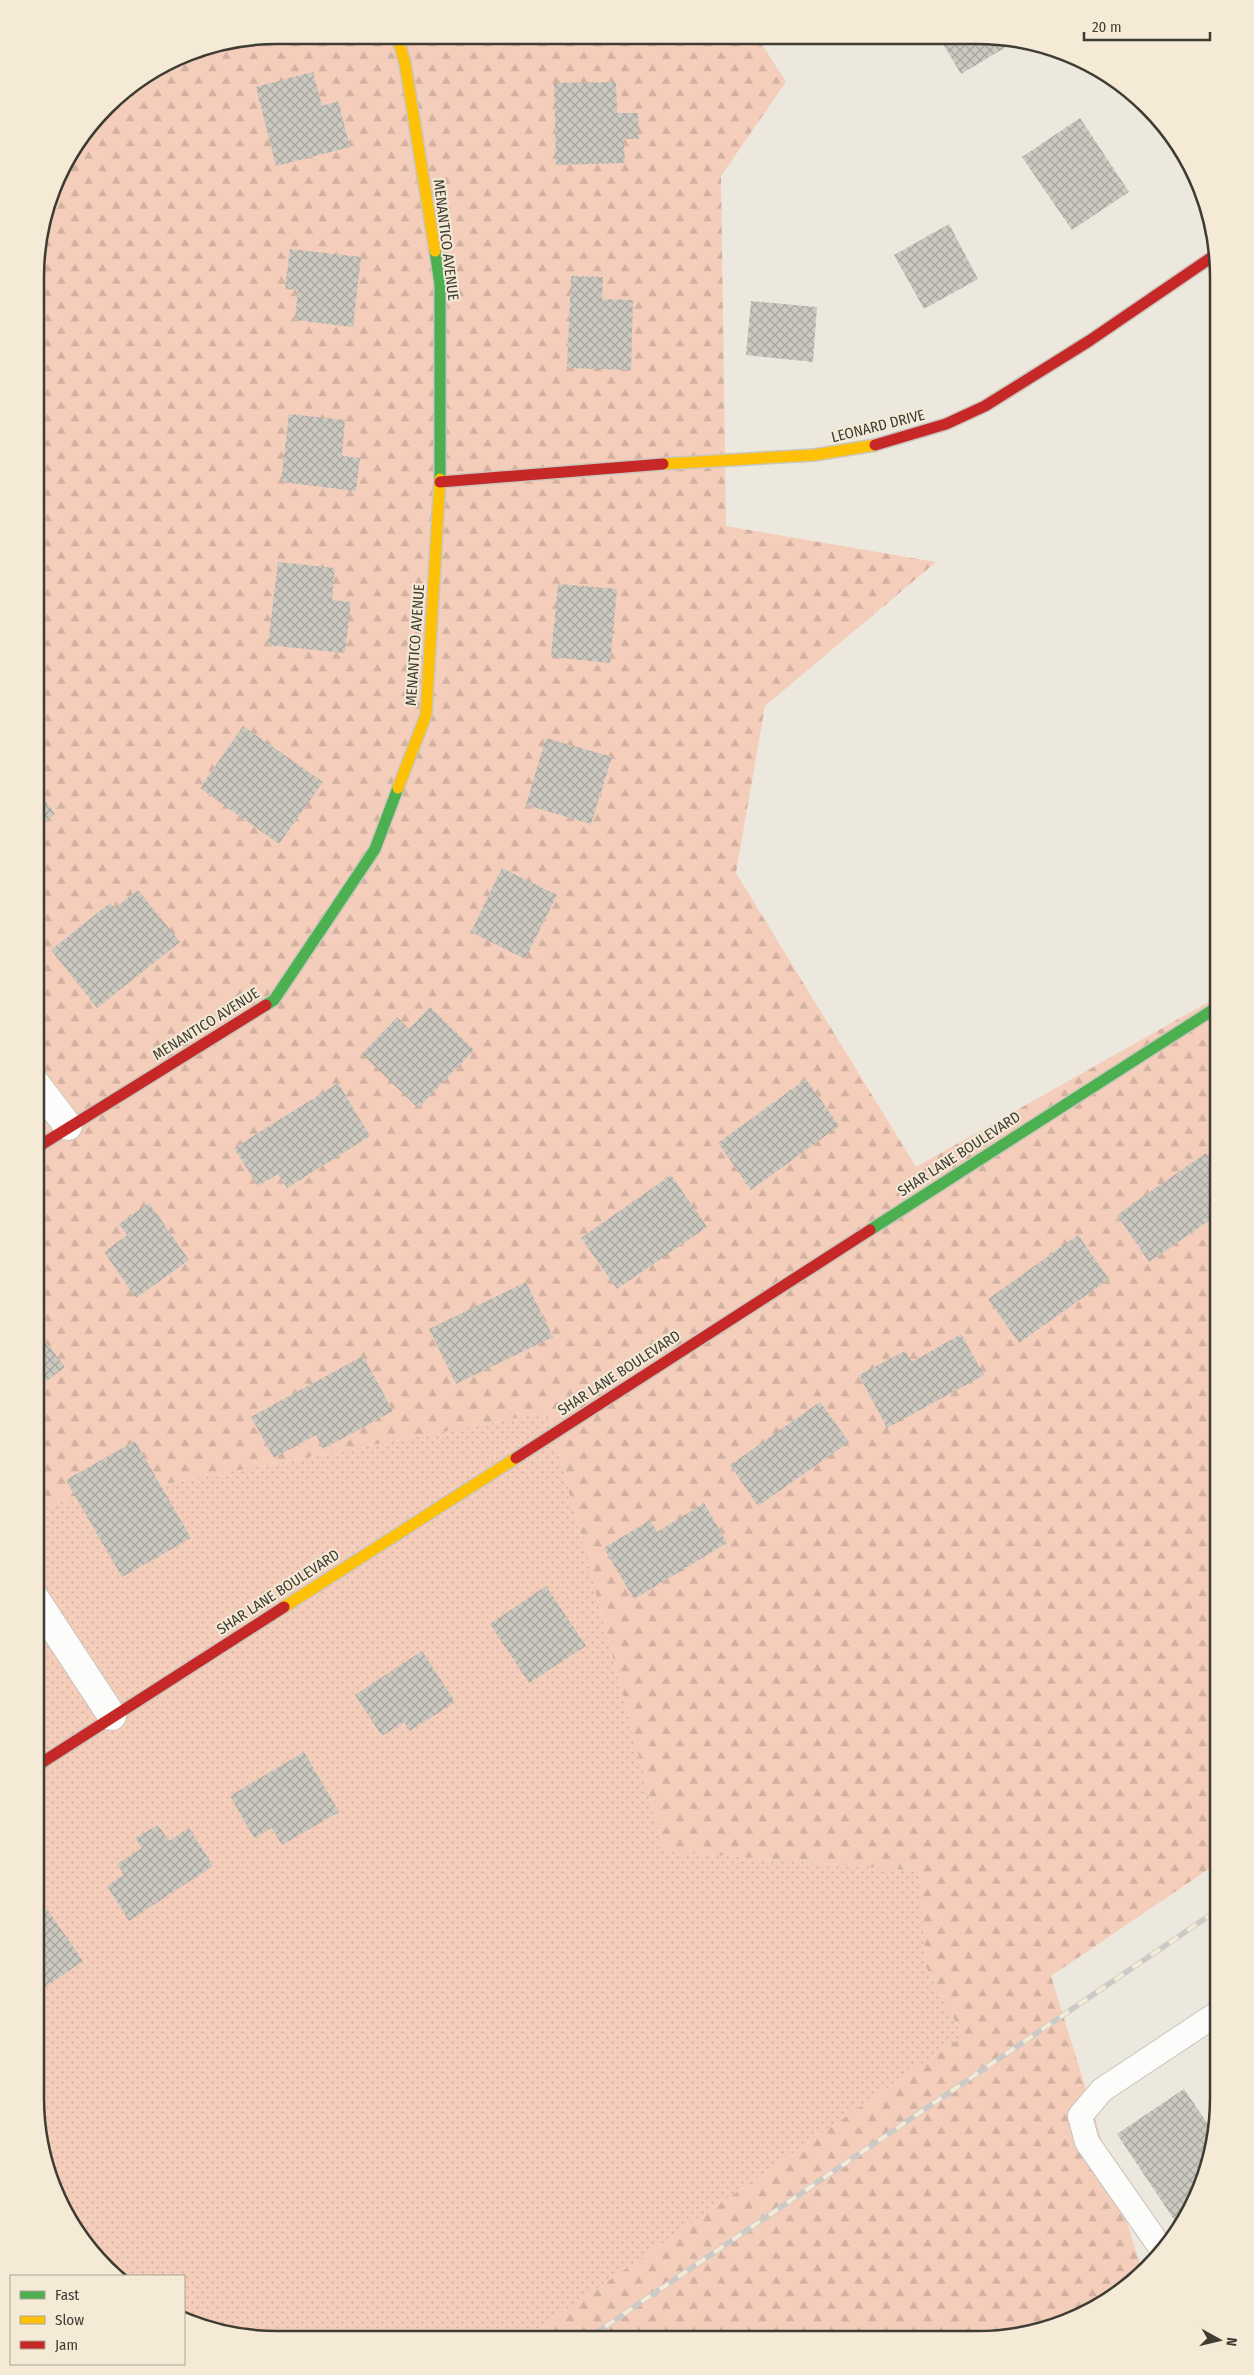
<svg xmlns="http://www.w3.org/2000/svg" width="1254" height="2375" viewBox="0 0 1254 2375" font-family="'Fira Sans Condensed',sans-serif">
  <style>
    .grass { fill: url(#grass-dots) }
    .forest { fill: url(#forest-firs) }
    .building { fill: url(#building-cross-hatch) }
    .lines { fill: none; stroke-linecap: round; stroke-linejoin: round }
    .lane-casing { stroke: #cac6bd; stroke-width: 26 }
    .street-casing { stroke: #cac6bd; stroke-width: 30 }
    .fast-casing { stroke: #cac6bd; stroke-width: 14 }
    .slow-casing { stroke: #cac6bd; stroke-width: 14 }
    .jam-casing { stroke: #cac6bd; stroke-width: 14 }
    .lane { stroke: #fcfcfa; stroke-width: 24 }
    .street { stroke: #fcfcfa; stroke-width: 28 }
    .fast { stroke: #4caf50; stroke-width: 11 }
    .slow { stroke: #ffc107; stroke-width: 11 }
    .jam { stroke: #c62828; stroke-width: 11 }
    .rail-casing { stroke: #cccac7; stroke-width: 5.5 }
    .rail { stroke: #f4ead6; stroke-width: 4; stroke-dasharray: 11; stroke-linecap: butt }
    .labels { text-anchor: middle; stroke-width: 4; stroke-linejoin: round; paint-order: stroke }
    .street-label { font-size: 15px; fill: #3f3c34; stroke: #f4ead6 }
    .rim { fill: none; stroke: #3f3c34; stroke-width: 2.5 }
  </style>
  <defs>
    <pattern id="grass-dots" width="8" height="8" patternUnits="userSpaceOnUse" patternTransform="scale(1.25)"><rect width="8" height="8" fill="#f5cdbb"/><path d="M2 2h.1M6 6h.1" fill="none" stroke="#d3b1a1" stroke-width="1.8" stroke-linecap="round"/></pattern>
    <pattern id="forest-firs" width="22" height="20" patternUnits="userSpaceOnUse" patternTransform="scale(1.25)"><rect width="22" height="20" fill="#f5cdbb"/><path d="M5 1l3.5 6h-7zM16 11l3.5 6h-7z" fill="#d3b1a1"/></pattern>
    <pattern id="building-cross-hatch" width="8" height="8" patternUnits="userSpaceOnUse" patternTransform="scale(1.25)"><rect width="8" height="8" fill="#cbc9c0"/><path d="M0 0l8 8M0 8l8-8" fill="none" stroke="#a6a49d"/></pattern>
  </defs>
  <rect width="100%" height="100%" fill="#ede8dd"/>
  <path class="grass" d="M548,1412L664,1851L919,1871L926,1967L963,2036L524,2339L245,2338L184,2319V2276H114L76,2233L48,2175L35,2098L36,1508Z"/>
  <path class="forest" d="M277,35L758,38L786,82L721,176L726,526L936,562L765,706L736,873L916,1167L1219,996V1862L1051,1976L1142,2271L1112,2299L1054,2327L977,2340L524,2339L963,2036L926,1967L919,1871L664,1851L548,1412L36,1508L37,246L60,170L117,95L185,53Z"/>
  <path class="building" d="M940,39L1018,40L961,74Z
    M313,72L322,106L338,101L350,147L276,166L256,87Z
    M616,82L617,113H638L639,139H624L625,163L556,165L554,83Z
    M1080,118L1129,192L1072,230L1022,157Z
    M83,139L85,140L57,180L60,170Z
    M949,224L978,279L924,309L894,255Z
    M290,249L361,257L353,327L295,320L298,290L285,289Z
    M571,276L603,277L602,299L633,300L631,370L567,368Z
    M751,301L817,307L813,362L746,355Z
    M289,414L345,420L342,456L360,458L356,491L281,482Z
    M278,562L335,568L332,600L351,602L345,653L268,645Z
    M558,584L617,589L610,663L551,657Z
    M243,726L323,782L279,844L200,788Z
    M546,738L612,757L591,824L526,805Z
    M36,788L55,814L36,827Z
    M502,868L557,895L525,959L471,932Z
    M138,890L180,942L97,1008L51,950L110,903L115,908Z
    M430,1007L474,1050L418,1108L362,1054L397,1017L409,1029Z
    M806,1079L839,1126L751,1190L718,1143Z
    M338,1083L370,1136L287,1188L278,1174L258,1186L234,1148Z
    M1206,1153L1219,1172V1214L1149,1262L1117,1215Z
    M671,1175L707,1227L617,1289L581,1238Z
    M149,1203L189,1260L136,1298L104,1252L127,1235L119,1224Z
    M1078,1235L1109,1279L1019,1343L988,1299Z
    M526,1282L553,1337L456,1384L429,1329Z
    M36,1329L65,1367L36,1389Z
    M961,1334L984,1375L887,1428L859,1375L905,1351L912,1362Z
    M363,1356L393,1411L323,1449L316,1435L274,1458L251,1417Z
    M820,1402L849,1442L758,1506L730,1465Z
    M135,1441L191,1538L122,1577L66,1480Z
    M704,1503L727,1543L634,1599L604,1548L650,1520L657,1532Z
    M546,1586L586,1646L529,1683L490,1624Z
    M422,1651L455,1702L410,1731L404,1722L382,1736L355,1695Z
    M304,1752L339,1812L282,1845L272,1828L254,1838L230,1796Z
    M158,1825L169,1841L189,1828L213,1866L129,1921L107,1886L124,1875L117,1864L142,1848L135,1838Z
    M47,1909L83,1961L35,1994V1917Z
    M1184,2089L1214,2133L1201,2190L1179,2227L1117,2134Z"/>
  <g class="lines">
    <g class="lane-casing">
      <path id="lane" d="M1163,2251L1087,2142L1080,2116L1102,2090L1218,2013"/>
    </g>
    <g class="street-casing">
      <path id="street" d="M36,1084L68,1126
        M36,1600L112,1716"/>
    </g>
    <g class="fast-casing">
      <path id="fast" d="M435,251L440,284V479
        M266,1005L274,1000L375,849L398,788
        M870,1230L1219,1006"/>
    </g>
    <g class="slow-casing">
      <path id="slow" d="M397,36L405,63L435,251
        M663,464L814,455L875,445
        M398,788L426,715L440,479
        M284,1607L516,1458"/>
    </g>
    <g class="jam-casing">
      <path id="jam" d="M875,445L946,424L985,406L1089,341L1215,255
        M440,482L663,464
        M36,1148L266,1005
        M516,1458L870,1230
        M35,1767L284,1607"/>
    </g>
    <use href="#lane" class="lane"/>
    <use href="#street" class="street"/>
    <use href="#fast" class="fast"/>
    <use href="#slow" class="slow"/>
    <use href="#jam" class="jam"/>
    <g class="rail-casing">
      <path id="rail" d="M587,2339L1219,1909"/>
    </g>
    <use href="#rail" class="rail"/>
  </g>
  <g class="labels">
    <g class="street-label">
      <text transform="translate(446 240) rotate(83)" y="5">MENANTICO AVENUE</text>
      <text transform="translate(878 426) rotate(-14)" y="5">LEONARD DRIVE</text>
      <text transform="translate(415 645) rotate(-86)" y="5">MENANTICO AVENUE</text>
      <text transform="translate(206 1024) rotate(-32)" y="5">MENANTICO AVENUE</text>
      <text transform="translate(959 1154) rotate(-33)" y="5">SHAR LANE BOULEVARD</text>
      <text transform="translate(619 1373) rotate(-33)" y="5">SHAR LANE BOULEVARD</text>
      <text transform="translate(278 1592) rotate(-33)" y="5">SHAR LANE BOULEVARD</text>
    </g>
  </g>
  <path d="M0 0H1254V2375H0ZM277 44H977A233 233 0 0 1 1210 277V2098A233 233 0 0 1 977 2331H277A233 233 0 0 1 44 2098V277A233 233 0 0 1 277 44Z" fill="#f4ead6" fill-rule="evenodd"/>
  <path class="rim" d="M277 44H977A233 233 0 0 1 1210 277V2098A233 233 0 0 1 977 2331H277A233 233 0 0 1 44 2098V277A233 233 0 0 1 277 44Z"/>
  <rect x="10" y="2275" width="175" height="90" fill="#f4ead6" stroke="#aca495"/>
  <rect x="20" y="2291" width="25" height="8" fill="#4caf50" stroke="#aca495"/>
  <text x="55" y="2300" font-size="15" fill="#3f3c34">Fast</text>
  <rect x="20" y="2316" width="25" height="8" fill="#ffc107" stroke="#aca495"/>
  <text x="55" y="2325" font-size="15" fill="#3f3c34">Slow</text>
  <rect x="20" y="2341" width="25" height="8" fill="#c62828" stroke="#aca495"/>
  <text x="55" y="2350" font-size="15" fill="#3f3c34">Jam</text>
  <g transform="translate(1219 2340) rotate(98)" stroke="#f4ead6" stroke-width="4" paint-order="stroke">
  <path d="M0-4L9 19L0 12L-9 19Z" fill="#3f3c34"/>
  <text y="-8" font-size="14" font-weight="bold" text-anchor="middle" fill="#3f3c34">N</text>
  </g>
  <path d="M1084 32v8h126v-8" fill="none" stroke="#3f3c34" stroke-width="2.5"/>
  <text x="1092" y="32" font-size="15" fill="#3f3c34" stroke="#f4ead6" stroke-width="4" paint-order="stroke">20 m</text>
</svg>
